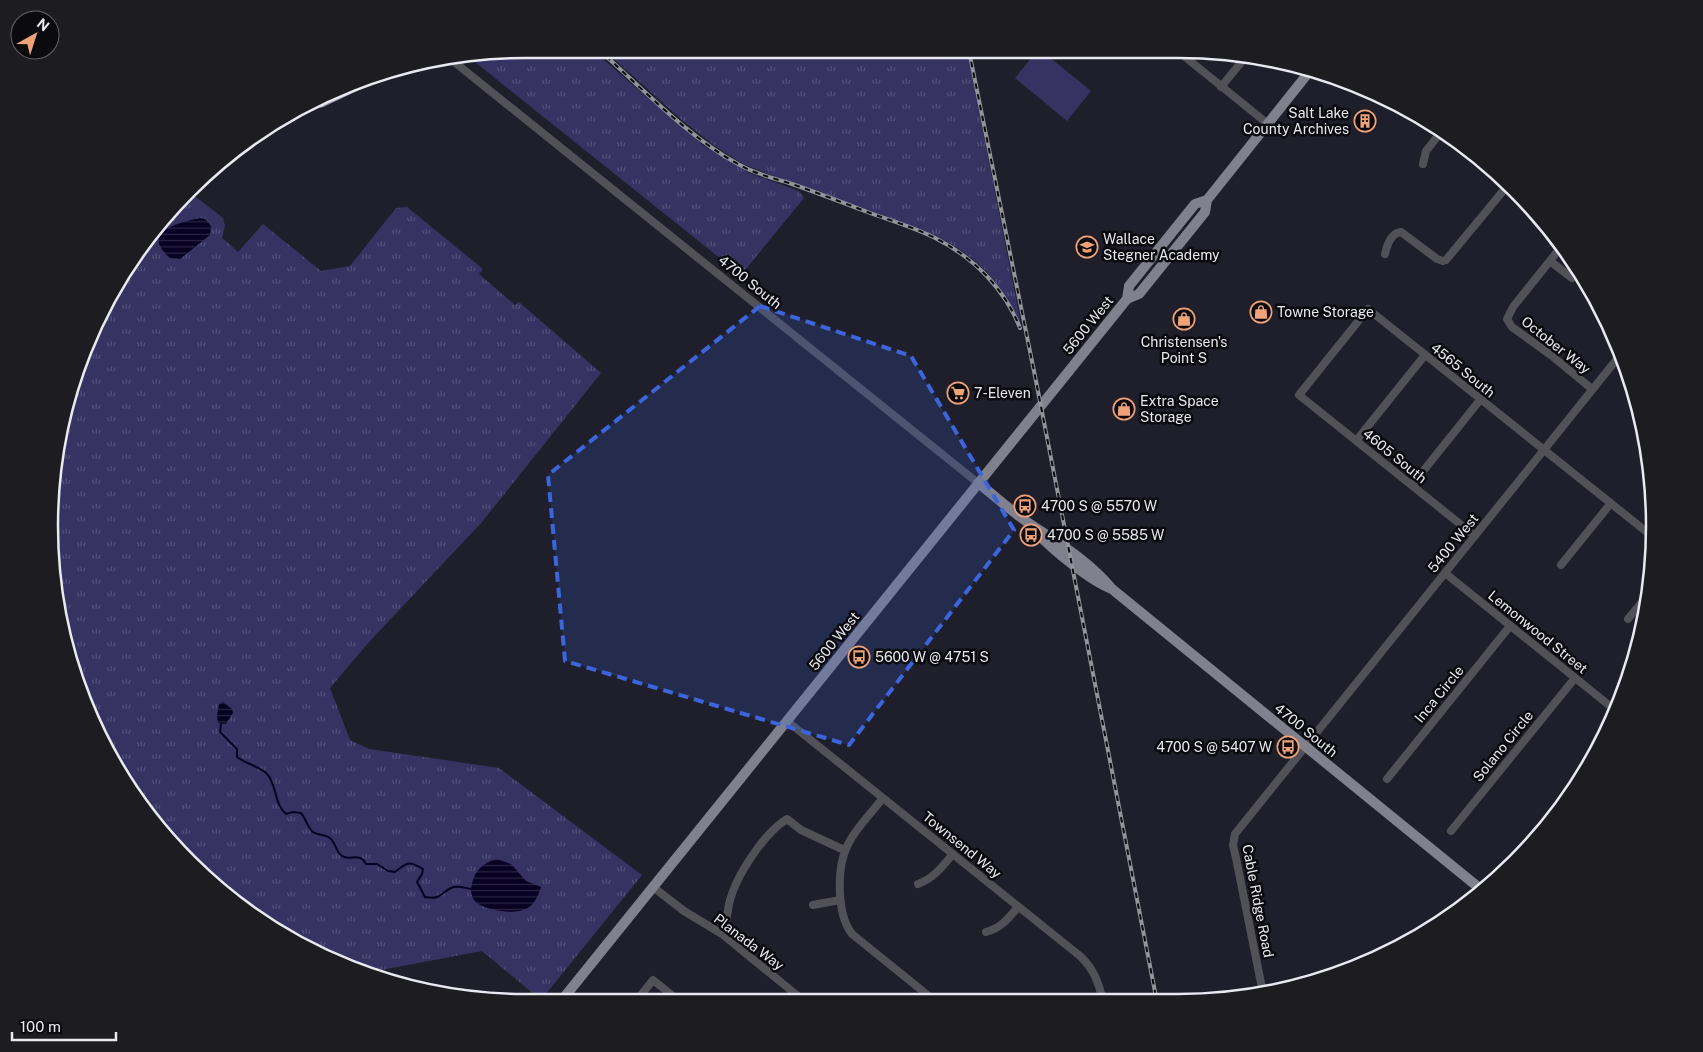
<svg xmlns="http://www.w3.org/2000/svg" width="1703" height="1052" viewBox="0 0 1703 1052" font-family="'Public Sans',sans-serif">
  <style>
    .grass { fill: url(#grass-tufts) }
    .pitch { fill: #363363 }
    .water { fill: url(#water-rules) }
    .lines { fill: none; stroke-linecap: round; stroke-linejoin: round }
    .stream { stroke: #070023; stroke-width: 2 }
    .minor { stroke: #515157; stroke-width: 8 }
    .major { stroke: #81818e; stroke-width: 10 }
    .highway { stroke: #9494a4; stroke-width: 11 }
    .rail-casing { stroke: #93939c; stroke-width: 4 }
    .rail { stroke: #0a0a0f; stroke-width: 2; stroke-dasharray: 5.5; stroke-linecap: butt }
    .marked { fill: #3c65dc; fill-opacity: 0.2; stroke: #3c65dc; stroke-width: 4; stroke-dasharray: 10 6; stroke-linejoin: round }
    .labels { text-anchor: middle; stroke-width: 5; stroke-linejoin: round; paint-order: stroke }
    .poi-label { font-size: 14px; fill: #e9e9f1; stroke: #0a0a0f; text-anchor: start }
    .street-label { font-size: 14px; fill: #e9e9f1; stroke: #0a0a0f }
    .rim { fill: none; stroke: #e9e9f1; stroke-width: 2.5 }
  </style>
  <defs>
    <pattern id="grass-tufts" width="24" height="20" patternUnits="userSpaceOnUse" patternTransform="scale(1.25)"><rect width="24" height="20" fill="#363363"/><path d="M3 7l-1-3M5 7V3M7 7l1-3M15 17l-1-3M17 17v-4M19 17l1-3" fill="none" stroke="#53517a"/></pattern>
    <pattern id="water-rules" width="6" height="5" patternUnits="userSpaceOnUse" patternTransform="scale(1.25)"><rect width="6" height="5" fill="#070023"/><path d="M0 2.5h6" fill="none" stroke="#2b2543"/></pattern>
  </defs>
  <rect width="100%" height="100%" fill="#1f1f2b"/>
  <path class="grass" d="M526,49H591L704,146L749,173L799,191L804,198L741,275L470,58Z
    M603,49L967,51L1021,324C996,273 969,249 917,228L786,181L743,164L715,146L683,121Z
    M188,194H192L223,218L225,226L222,238L238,252L263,224L321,271L350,266L396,208L407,207L483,269L479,274L515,305L519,302L601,373L482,522L369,642L330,688L350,740L369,749L499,768L642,875L541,1000L482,951L365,973L344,967L236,905L129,791L74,679L49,526L74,373L147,236Z"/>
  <path class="pitch" d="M1036,52H1043L1091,91L1067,121L1015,78Z"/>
  <path class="water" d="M200,218L205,219L211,226L210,235L180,259L170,258C140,232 177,223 200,218Z
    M223,702L232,709L233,713L226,724L218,723L217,716L219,704Z
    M497,859L511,864L526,881L541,887C539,894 535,903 529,907C517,916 488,911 477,903C472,899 471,894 471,889C473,873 481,863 497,859Z"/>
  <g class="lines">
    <path class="stream" d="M221,724L220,732L237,749V757C246,764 262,767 268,775C277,786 274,804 286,814L293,812L301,813C306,819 309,830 313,832C319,836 327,834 331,839C336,844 336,852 342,856C351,862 359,851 366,864H377L388,871L395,872C407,863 408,860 423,869L422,874L417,882L425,897C441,900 439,894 451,888C457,885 465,888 471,889"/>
    <path class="minor" d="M1179,52L1268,124
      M453,61L978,483
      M1221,87L1247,55
      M1423,164L1426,151L1441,132
      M1561,247L1513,307L1507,319L1512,327L1552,356L1592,389
      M1385,254C1387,245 1391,233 1401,232L1437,259L1443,261L1446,260L1508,185
      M1550,261L1572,278
      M1356,441L1425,355
      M1412,485L1480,400
      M1475,536L1299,395L1368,309L1653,537
      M1561,565L1611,503
      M1445,573L1615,710
      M1628,619L1647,596
      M787,721L1080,956C1094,969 1099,983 1103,1002
      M1387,779L1510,626
      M883,798C855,833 837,845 840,894C841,908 843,922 852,934L935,1001
      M1451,831L1575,678
      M918,884C934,878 942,867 953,854
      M653,887L684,911L722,934L804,1001
      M813,905L840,900
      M986,932C1001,928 1008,919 1018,907
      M722,934C727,923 727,914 729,904C735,877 764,833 787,819L801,830L844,850
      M1263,993L1236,858L1233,845L1235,834L1621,354
      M637,1000L653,980L678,1000
      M996,1001H1011"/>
    <path class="major" d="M1127,299L1129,286L1195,204L1207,200L1309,72
      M978,483C995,496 1012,512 1030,524C1059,543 1090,562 1112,589L1483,891
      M1036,532C1052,549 1090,581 1112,589
      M562,1000L1127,299L1139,294L1205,212L1207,200"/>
    <path class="highway" d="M321,102L382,73"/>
    <g class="rail-casing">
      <path id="rail" d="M598,49C641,87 688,137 738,164C755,174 773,178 792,184C818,193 844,203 870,213C892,221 916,228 937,239C974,258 1005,289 1020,328
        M969,51L1036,381L1157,1002"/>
    </g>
    <use href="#rail" class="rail"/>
  </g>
  <path class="marked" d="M760,306L911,356L1014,530L849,745L565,661L548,475Z"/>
  <defs>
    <g id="building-ring" transform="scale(1.125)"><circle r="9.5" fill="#0a0a0f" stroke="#f0a279" stroke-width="1.5"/><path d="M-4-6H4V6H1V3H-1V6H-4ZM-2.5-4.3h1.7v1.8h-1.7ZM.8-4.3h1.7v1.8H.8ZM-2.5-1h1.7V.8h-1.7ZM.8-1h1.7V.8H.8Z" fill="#f0a279"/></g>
    <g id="school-ring" transform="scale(1.125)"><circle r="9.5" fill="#0a0a0f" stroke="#f0a279" stroke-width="1.5"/><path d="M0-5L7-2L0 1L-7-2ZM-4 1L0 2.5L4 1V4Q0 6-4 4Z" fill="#f0a279"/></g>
    <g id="shop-ring" transform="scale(1.125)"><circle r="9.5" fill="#0a0a0f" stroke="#f0a279" stroke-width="1.5"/><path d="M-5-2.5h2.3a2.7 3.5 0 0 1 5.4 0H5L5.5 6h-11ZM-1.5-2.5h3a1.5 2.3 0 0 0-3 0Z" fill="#f0a279"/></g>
    <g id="supermarket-ring" transform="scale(1.125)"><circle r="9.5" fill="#0a0a0f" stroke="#f0a279" stroke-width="1.5"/><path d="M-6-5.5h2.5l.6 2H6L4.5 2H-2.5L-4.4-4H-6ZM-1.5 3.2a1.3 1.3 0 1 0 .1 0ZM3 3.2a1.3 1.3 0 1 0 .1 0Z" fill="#f0a279"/></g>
    <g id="bus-ring" transform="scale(1.125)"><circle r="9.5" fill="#0a0a0f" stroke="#f0a279" stroke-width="1.5"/><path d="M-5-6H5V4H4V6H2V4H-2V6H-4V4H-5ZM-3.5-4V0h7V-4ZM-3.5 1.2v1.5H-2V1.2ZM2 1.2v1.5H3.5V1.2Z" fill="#f0a279"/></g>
  </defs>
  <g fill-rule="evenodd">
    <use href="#building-ring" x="1365" y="121"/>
    <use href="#school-ring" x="1087" y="247"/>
    <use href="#shop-ring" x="1261" y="312"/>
    <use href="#shop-ring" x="1184" y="319"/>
    <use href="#supermarket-ring" x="958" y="393"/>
    <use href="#shop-ring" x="1124" y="409"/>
    <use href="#bus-ring" x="1025" y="506"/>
    <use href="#bus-ring" x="1031" y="535"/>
    <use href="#bus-ring" x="859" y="657"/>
    <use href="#bus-ring" x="1288" y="747"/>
  </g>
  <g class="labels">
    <g class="poi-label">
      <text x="1349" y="118" text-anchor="end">Salt Lake<tspan x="1349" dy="16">County Archives</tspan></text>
      <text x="1103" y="244">Wallace<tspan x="1103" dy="16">Stegner Academy</tspan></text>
      <text x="1277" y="317">Towne Storage</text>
      <text x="1184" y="347" text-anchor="middle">Christensen's<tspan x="1184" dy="16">Point S</tspan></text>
      <text x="974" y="398">7-Eleven</text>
      <text x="1140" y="406">Extra Space<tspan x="1140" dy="16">Storage</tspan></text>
      <text x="1041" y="511">4700 S @ 5570 W</text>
      <text x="1047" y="540">4700 S @ 5585 W</text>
      <text x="875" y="662">5600 W @ 4751 S</text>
      <text x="1272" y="752" text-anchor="end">4700 S @ 5407 W</text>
    </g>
    <g class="street-label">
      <text transform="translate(750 282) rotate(39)" y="5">4700 South</text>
      <text transform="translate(1088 325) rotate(-51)" y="5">5600 West</text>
      <text transform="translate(1556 345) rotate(38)" y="5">October Way</text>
      <text transform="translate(1463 370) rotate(39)" y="5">4565 South</text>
      <text transform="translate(1395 456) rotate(39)" y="5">4605 South</text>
      <text transform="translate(1453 543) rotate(-51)" y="5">5400 West</text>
      <text transform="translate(1538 632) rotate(39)" y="5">Lemonwood Street</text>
      <text transform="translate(834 641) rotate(-51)" y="5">5600 West</text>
      <text transform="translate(1439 694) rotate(-51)" y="5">Inca Circle</text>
      <text transform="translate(1306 730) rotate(39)" y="5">4700 South</text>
      <text transform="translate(1503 746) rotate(-51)" y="5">Solano Circle</text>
      <text transform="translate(962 845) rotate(39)" y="5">Townsend Way</text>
      <text transform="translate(1258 901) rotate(79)" y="5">Cable Ridge Road</text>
      <text transform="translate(749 942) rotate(37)" y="5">Planada Way</text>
    </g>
  </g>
  <path d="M0 0H1703V1052H0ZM526 58H1178A468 468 0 0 1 1646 526V526A468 468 0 0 1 1178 994H526A468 468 0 0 1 58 526V526A468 468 0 0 1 526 58Z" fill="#1c1c21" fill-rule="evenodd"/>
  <path class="rim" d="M526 58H1178A468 468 0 0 1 1646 526V526A468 468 0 0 1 1178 994H526A468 468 0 0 1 58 526V526A468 468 0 0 1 526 58Z"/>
  <g transform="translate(35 35) rotate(39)"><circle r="24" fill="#0a0a0f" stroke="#636369"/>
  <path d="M0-4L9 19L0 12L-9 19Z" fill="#f0a279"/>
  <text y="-8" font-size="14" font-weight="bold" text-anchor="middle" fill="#e9e9f1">N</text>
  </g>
  <path d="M12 1032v8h104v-8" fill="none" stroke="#e9e9f1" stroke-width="2.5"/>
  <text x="20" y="1032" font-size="15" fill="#e9e9f1" stroke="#0a0a0f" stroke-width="4" paint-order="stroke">100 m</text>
</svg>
